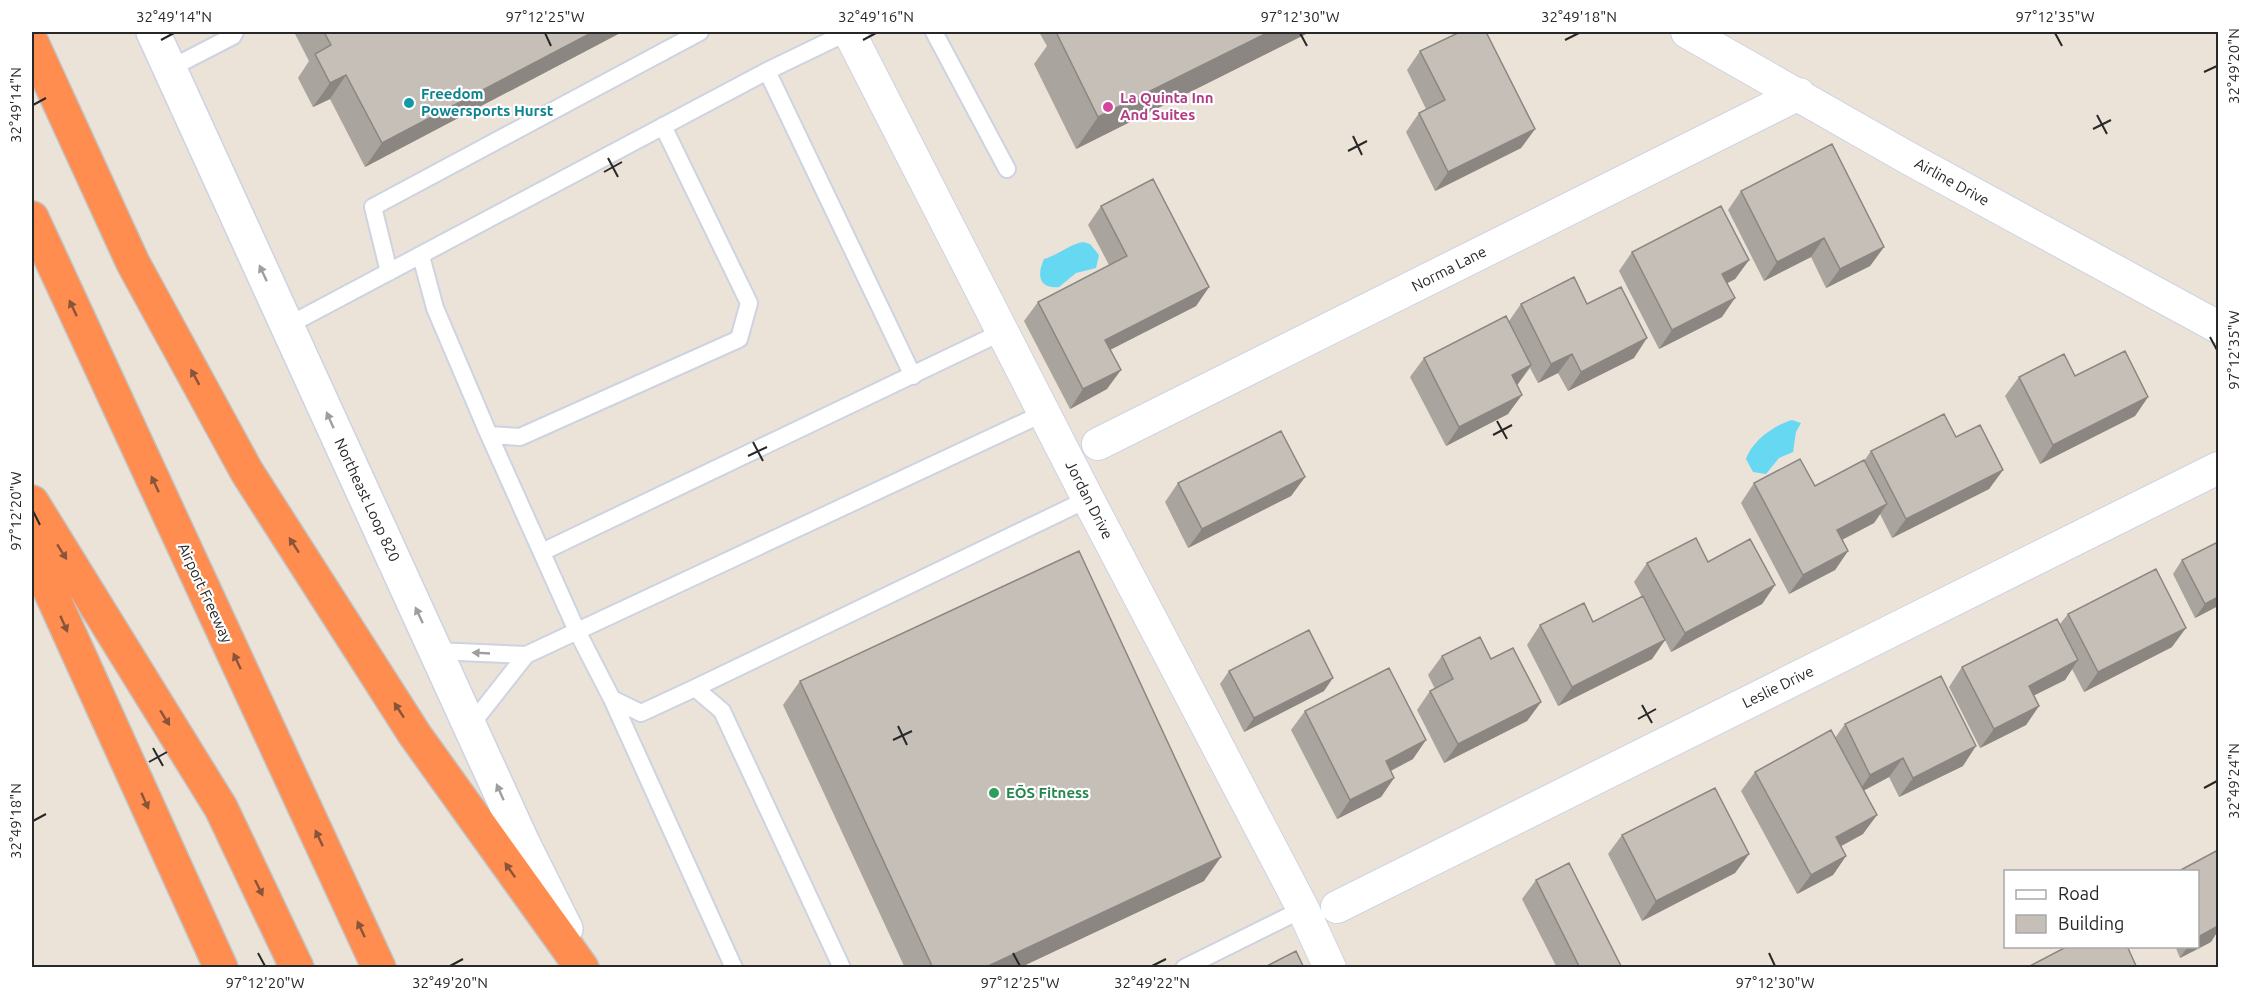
<svg xmlns="http://www.w3.org/2000/svg" width="2250" height="999" viewBox="0 0 2250 999" font-family="Ubuntu,sans-serif">
  <style>
    .water { fill: #66d8f2 }
    .lines { fill: none; stroke-linecap: round; stroke-linejoin: round }
    .service-casing { stroke: #ced3e2; stroke-width: 20 }
    .minor-casing { stroke: #ced3e2; stroke-width: 34 }
    .secondary-casing { stroke: #ced3e2; stroke-width: 36 }
    .motorway-casing { stroke: #c3c3c3; stroke-width: 36 }
    .service { stroke: #fff; stroke-width: 16 }
    .minor { stroke: #fff; stroke-width: 32 }
    .secondary { stroke: #fff; stroke-width: 33 }
    .motorway { stroke: #ff8d4f; stroke-width: 33 }
    .wall { fill: #aaa49e }
    .shaded-wall { fill: #8b8681 }
    .building { fill: #c6bfb8; stroke: #8b8681; stroke-width: 1.5 }
    .oneway { fill: #9e9e9e }
    .oneway2 { fill: #89553a }
    .ticks { fill: none; stroke: #282828; stroke-width: 2 }
    .culture-dot { fill: #0f9aa8; stroke: #fff; stroke-width: 2 }
    .hotel-dot { fill: #d1479c; stroke: #fff; stroke-width: 2 }
    .leisure-dot { fill: #2e9e5b; stroke: #fff; stroke-width: 2 }
    .labels { text-anchor: middle; stroke-width: 4.5; stroke-linejoin: round; paint-order: stroke }
    .culture-label { font-size: 15px; font-weight: bold; fill: #0d838f; stroke: #fff; text-anchor: start }
    .hotel-label { font-size: 15px; font-weight: bold; fill: #b23c85; stroke: #fff; text-anchor: start }
    .street-label { font-size: 15px; fill: #282828; stroke: #fff }
    .leisure-label { font-size: 15px; font-weight: bold; fill: #27864d; stroke: #fff; text-anchor: start }
    .neatline { fill: none; stroke: #282828; stroke-width: 2 }
    .ticks-label { font-size: 15px; text-anchor: middle; fill: #282828 }
  </style>
  <rect width="100%" height="100%" fill="#ebe2d8"/>
  <path class="water" d="M1083,242L1090,244L1099,255L1096,268L1076,273L1059,287C1038,289 1037,274 1044,259C1058,255 1068,245 1083,242Z
    M1792,420L1801,423L1796,432L1793,452L1779,458L1766,474L1753,472L1746,459C1752,441 1774,425 1792,420Z"/>
  <g class="lines">
    <g class="service-casing">
      <path id="service" d="M934,32L1007,169
        M169,69L233,36L235,32
        M767,71L913,376
        M421,256L435,308L489,435L520,437L739,339L749,303L663,126
        M389,272L373,207L700,32
        M287,326L767,71L848,32
        M489,435L577,631L612,699L641,713L695,688L722,711L842,968
        M542,552L1002,332
        M436,651L526,655
        M695,688L1088,499
        M612,699L734,968
        M470,726L526,655L1044,413
        M1184,968L1303,909"/>
    </g>
    <g class="minor-casing">
      <path id="minor" d="M849,32L1088,499L1303,909L1330,968
        M1687,32L1908,158L2218,327
        M1098,444L1799,94
        M1337,907L2218,468"/>
    </g>
    <g class="secondary-casing">
      <path id="secondary" d="M153,32L524,845L566,929"/>
    </g>
    <g class="motorway-casing">
      <path id="motorway" d="M32,43L133,263L247,472L415,735L582,968
        M32,218L379,968
        M32,502L221,808L297,968
        M32,551L221,968"/>
    </g>
    <use href="#service" class="service"/>
    <use href="#minor" class="minor"/>
    <use href="#secondary" class="secondary"/>
    <use href="#motorway" class="motorway"/>
  </g>
  <path class="wall" d="M294,32H622L365,167L330,99L313,107L298,78L309,61Z
    M1039,32H1310L1076,149L1034,64L1047,46Z
    M1420,51L1535,129L1521,148L1435,191L1406,132L1419,113L1426,109L1407,70Z
    M1741,191L1884,247L1870,266L1826,288L1811,257L1764,281L1728,210Z
    M1101,206L1209,287L1196,306L1110,350L1107,389L1070,409L1024,321L1038,302L1109,265L1088,225Z
    M1632,252L1749,260L1735,279L1727,283L1722,317L1659,349L1619,271Z
    M1521,304H1587L1634,358L1568,391L1558,373L1538,383L1530,368L1517,385L1508,414L1446,446L1410,377L1424,358L1509,321Z
    M2075,376L2148,397L2135,416L2040,464L2005,396L2019,377Z
    M1956,437L2003,470L1989,489L1892,538L1880,514L1874,523L1842,540L1848,551L1835,570L1789,594L1741,503L1754,483L1815,486L1864,461L1871,451Z
    M1305,477L1291,496L1188,548L1165,502L1178,483Z
    M2182,560L2218,606L2195,618L2173,574Z
    M1708,562L1775,585L1762,604L1671,652L1665,640L1652,659L1558,706L1527,645L1540,625L1593,622L1642,597L1634,582L1647,563Z
    M2068,614L2172,647L2084,692L2072,669L2065,680L2034,695L2039,706L2026,725L1980,748L1949,687L1962,667L2060,624Z
    M1442,656L1491,659L1541,702L1527,721L1444,763L1417,710L1430,691L1435,689L1428,675Z
    M1229,671L1324,691L1244,732L1220,684Z
    M800,681L1204,881L1019,968H905L783,705Z
    M1305,711L1413,759L1391,771L1394,778L1381,797L1337,819L1291,730Z
    M1845,724L1963,766L1899,797L1889,777L1863,791V834L1841,846L1846,856L1833,875L1797,894L1741,791L1755,772L1835,738Z
    M1622,835L1749,854L1735,873L1642,921L1608,854Z
    M1536,880L1622,968H1557L1522,899Z
    M2211,942L2180,958L2175,946H2198Z"/>
  <path class="shaded-wall" d="M593,32H622L365,167L382,143Z
    M1269,32H1310L1076,149L1098,117Z
    M346,75L330,99L313,107L330,83Z
    M1535,129L1521,148L1435,191L1448,172Z
    M1824,238L1811,257L1764,281L1777,262Z
    M1884,247L1870,266L1826,288L1840,269Z
    M1749,260L1735,279L1709,293L1722,274Z
    M1209,287L1196,306L1092,359L1105,340Z
    M1735,298L1722,317L1659,349L1672,330Z
    M1647,338L1634,358L1568,391L1581,372Z
    M1572,354L1558,373L1538,383L1551,364Z
    M1531,365L1518,384L1498,394L1512,375Z
    M1121,370L1107,389L1070,409L1083,389Z
    M1522,395L1508,414L1446,446L1459,427Z
    M2148,397L2135,416L2040,464L2053,445Z
    M2003,470L1989,489L1892,538L1906,519Z
    M1305,477L1291,496L1188,548L1202,529Z
    M1887,504L1874,523L1824,549L1837,530Z
    M1848,551L1835,570L1789,594L1803,575Z
    M1775,585L1762,604L1671,652L1685,633Z
    M2218,597V606L2195,618L2205,604Z
    M2186,628L2172,647L2084,692L2098,672Z
    M1665,640L1652,659L1558,706L1572,687Z
    M2078,660L2065,680L2015,705L2029,686Z
    M1333,678L1324,691L1244,732L1254,718Z
    M1541,702L1527,721L1444,763L1458,744Z
    M2039,706L2026,725L1980,748L1994,729Z
    M1426,740L1413,759L1372,780L1386,761Z
    M1976,746L1963,766L1899,797L1913,778Z
    M1903,758L1889,777L1857,794L1870,775Z
    M1394,778L1381,797L1337,819L1350,800Z
    M1877,815L1863,834L1823,856L1836,837Z
    M1749,854L1735,873L1642,921L1656,901Z
    M1846,856L1833,875L1797,894L1811,875Z
    M1221,857L1204,881L1019,968H984Z
    M2218,926V931L2211,942L2180,958L2188,946H2198V937Z"/>
  <path class="building" d="M324,32H593L382,143L346,75L330,83L315,54L331,45Z
    M1056,32H1269L1098,117Z
    M1460,32H1486L1535,129L1448,172L1419,113L1445,100L1420,51Z
    M1832,144L1884,247L1840,269L1824,238L1777,262L1741,191Z
    M1153,179L1209,287L1105,340L1121,370L1083,389L1038,302L1127,256L1101,206Z
    M1721,206L1749,260L1722,274L1735,298L1672,330L1632,252Z
    M1574,277L1587,304L1621,287L1647,338L1581,372L1572,354L1551,364L1521,304Z
    M1506,316L1531,365L1512,375L1522,395L1459,427L1424,358Z
    M2125,351L2148,397L2053,445L2019,377L2064,354L2075,376Z
    M1944,414L1956,437L1980,425L2003,470L1906,519L1871,451Z
    M1281,431L1305,477L1202,529L1178,483Z
    M1800,459L1815,486L1864,460L1887,504L1837,530L1848,551L1803,575L1754,483Z
    M1696,538L1708,562L1750,539L1775,585L1685,633L1647,563Z
    M2218,542V597L2205,604L2182,560Z
    M1079,551L1221,857L984,968H933L800,681Z
    M2156,569L2186,628L2098,672L2068,614Z
    M1643,596L1665,640L1572,687L1540,625L1584,603L1593,622Z
    M2057,619L2078,660L2029,686L2039,706L1994,729L1962,667Z
    M1309,630L1333,678L1254,718L1229,671Z
    M1480,637L1491,659L1513,648L1541,702L1458,744L1430,691L1453,679L1442,656Z
    M1389,668L1426,740L1386,761L1394,778L1350,800L1305,711Z
    M1941,676L1976,746L1913,778L1903,758L1870,775L1845,724Z
    M1831,730L1877,815L1836,837L1846,856L1811,875L1755,772Z
    M1715,788L1749,854L1656,901L1622,835Z
    M2218,850V926L2198,937V872H2177Z
    M1569,863L1622,968H1580L1536,880Z
    M2068,946H2127L2137,968H2028V967Z
    M1296,951L1304,968H1263Z"/>
  <defs><path id="oneway-solid" d="M-6-.8H1V-3.2L6.5 0L1 3.2V.8H-6Z" transform="scale(1.5)"/></defs>
  <g class="oneway">
    <use href="#oneway-solid" transform="translate(263 273) rotate(-115)"/>
    <use href="#oneway-solid" transform="translate(330 420) rotate(-114)"/>
    <use href="#oneway-solid" transform="translate(419 615) rotate(-115)"/>
    <use href="#oneway-solid" transform="translate(481 653) rotate(-177)"/>
    <use href="#oneway-solid" transform="translate(500 792) rotate(-114)"/>
  </g>
  <g class="oneway2">
    <use href="#oneway-solid" transform="translate(73 308) rotate(-115)"/>
    <use href="#oneway-solid" transform="translate(195 377) rotate(-119)"/>
    <use href="#oneway-solid" transform="translate(155 484) rotate(-115)"/>
    <use href="#oneway-solid" transform="translate(294 545) rotate(-123)"/>
    <use href="#oneway-solid" transform="translate(62 552) rotate(58)"/>
    <use href="#oneway-solid" transform="translate(64 624) rotate(66)"/>
    <use href="#oneway-solid" transform="translate(237 661) rotate(-115)"/>
    <use href="#oneway-solid" transform="translate(399 710) rotate(-123)"/>
    <use href="#oneway-solid" transform="translate(165 718) rotate(58)"/>
    <use href="#oneway-solid" transform="translate(145 801) rotate(66)"/>
    <use href="#oneway-solid" transform="translate(319 838) rotate(-115)"/>
    <use href="#oneway-solid" transform="translate(510 870) rotate(-125)"/>
    <use href="#oneway-solid" transform="translate(259 888) rotate(64)"/>
    <use href="#oneway-solid" transform="translate(361 929) rotate(-115)"/>
  </g>
  <path class="ticks" d="M545,33L551,46M1300,33L1307,46M2055,33L2062,46M161,40L174,33M863,40L876,33M1565,40L1579,33M2204,72L2217,66M33,105L46,98M2097,115L2107,134M2093,129L2111,120M1353,136L1362,155M1348,151L1367,141M608,158L618,177M604,172L622,162M2210,337L2217,350M1497,421L1507,439M1493,435L1512,425M753,442L763,461M748,456L767,447M33,511L40,525M1642,705L1652,723M1638,719L1656,709M898,726L907,745M893,740L912,731M153,748L163,766M149,762L167,752M2204,788L2217,781M33,821L46,814M258,953L265,966M1013,953L1020,966M1769,953L1775,966M450,966L463,959M1152,966L1166,959"/>
  <circle class="culture-dot" cx="409" cy="103" r="6"/>
  <circle class="hotel-dot" cx="1108" cy="107" r="6"/>
  <circle class="leisure-dot" cx="994" cy="793" r="6"/>
  <g class="labels">
    <g class="culture-label">
      <text x="421" y="99">Freedom<tspan x="421" dy="17">Powersports Hurst</tspan></text>
    </g>
    <g class="hotel-label">
      <text x="1120" y="103">La Quinta Inn<tspan x="1120" dy="17">And Suites</tspan></text>
    </g>
    <g class="street-label">
      <text transform="translate(1952 182) rotate(29)" y="5">Airline Drive</text>
      <text transform="translate(1449 269) rotate(-27)" y="5">Norma Lane</text>
      <text transform="translate(367 500) rotate(65)" y="5">Northeast Loop 820</text>
      <text transform="translate(1089 500) rotate(63)" y="5">Jordan Drive</text>
      <text transform="translate(205 593) rotate(65)" y="5">Airport Freeway</text>
      <text transform="translate(1778 687) rotate(-26)" y="5">Leslie Drive</text>
    </g>
    <g class="leisure-label">
      <text x="1006" y="798">EŌS Fitness</text>
    </g>
  </g>
  <rect width="2250" height="999" fill="none" stroke="#ffffff" stroke-width="66"/>
  <rect x="2004" y="870" width="195" height="78" fill="#ffffff" stroke="#a9a9a9" stroke-width="1.5"/>
  <rect x="2016" y="890" width="30" height="9" fill="#ffffff" stroke="#a9a9a9" stroke-width="1.5"/>
  <text x="2058" y="900" font-size="18" fill="#282828">Road</text>
  <rect x="2016" y="915" width="30" height="18" fill="#c6bfb8" stroke="#a9a9a9" stroke-width="1.5"/>
  <text x="2058" y="930" font-size="18" fill="#282828">Building</text>
  <rect x="33" y="33" width="2184" height="933" class="neatline"/>
  <g class="ticks-label">
    <text x="174" y="22">32°49'14"N</text>
    <text x="545" y="22">97°12'25"W</text>
    <text x="876" y="22">32°49'16"N</text>
    <text x="1300" y="22">97°12'30"W</text>
    <text x="1579" y="22">32°49'18"N</text>
    <text x="2055" y="22">97°12'35"W</text>
    <text transform="translate(2234 66) rotate(-90)" y="5">32°49'20"N</text>
    <text transform="translate(16 105) rotate(-90)" y="5">32°49'14"N</text>
    <text transform="translate(2234 350) rotate(-90)" y="5">97°12'35"W</text>
    <text transform="translate(16 511) rotate(-90)" y="5">97°12'20"W</text>
    <text transform="translate(2234 781) rotate(-90)" y="5">32°49'24"N</text>
    <text transform="translate(16 821) rotate(-90)" y="5">32°49'18"N</text>
    <text x="265" y="988">97°12'20"W</text>
    <text x="450" y="988">32°49'20"N</text>
    <text x="1020" y="988">97°12'25"W</text>
    <text x="1152" y="988">32°49'22"N</text>
    <text x="1775" y="988">97°12'30"W</text>
  </g>
</svg>
